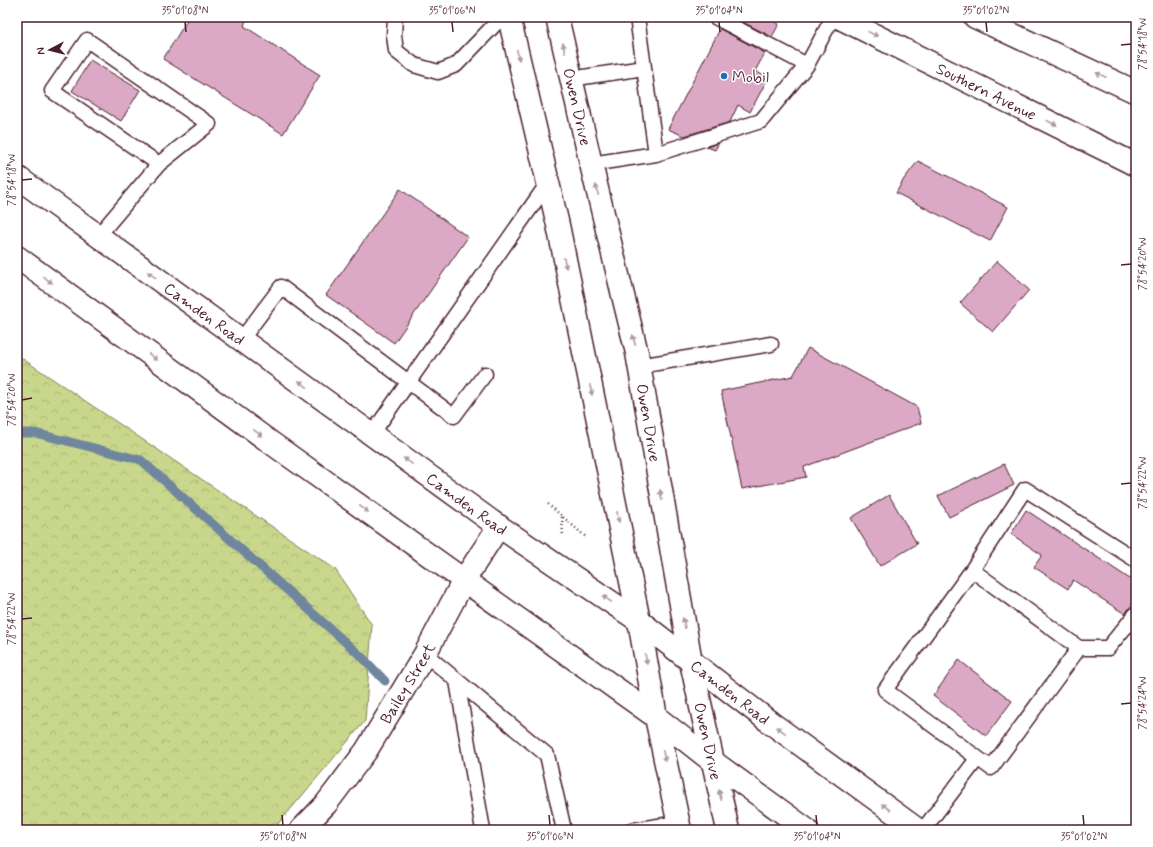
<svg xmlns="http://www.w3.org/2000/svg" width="1153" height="847" viewBox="0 0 1153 847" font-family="Mynerve,sans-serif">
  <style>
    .forest { fill: url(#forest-crowns); stroke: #897b5b }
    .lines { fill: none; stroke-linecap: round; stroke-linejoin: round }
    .stream { stroke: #70869e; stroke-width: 9 }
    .building { fill: #dba9c6; stroke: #4a1f2b }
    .service-casing { stroke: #4a1f2b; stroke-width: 17 }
    .minor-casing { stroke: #4a1f2b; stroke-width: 25 }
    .tertiary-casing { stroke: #4a1f2b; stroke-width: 25 }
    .secondary-casing { stroke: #4a1f2b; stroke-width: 25 }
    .trunk-casing { stroke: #4a1f2b; stroke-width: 25 }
    .path { stroke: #4a1f2b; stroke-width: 2.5; stroke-dasharray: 1 3; stroke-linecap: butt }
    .service { stroke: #fff; stroke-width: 14 }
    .minor { stroke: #fff; stroke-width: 22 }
    .tertiary { stroke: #fff; stroke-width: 22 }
    .secondary { stroke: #fff; stroke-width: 22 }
    .trunk { stroke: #fff; stroke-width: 22 }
    .oneway { fill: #ae9aa0 }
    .ticks { fill: none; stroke: #4a1f2b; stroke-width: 1.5 }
    .poi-dot { fill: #1f6fb2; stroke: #fff; stroke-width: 1.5 }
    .labels { text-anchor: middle; stroke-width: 3; stroke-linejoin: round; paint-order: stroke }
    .poi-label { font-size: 16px; fill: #4a1f2b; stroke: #fff; text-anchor: start }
    .street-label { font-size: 16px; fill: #4a1f2b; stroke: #fff }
    .neatline { fill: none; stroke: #4a1f2b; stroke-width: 1.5 }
    .ticks-label { font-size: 10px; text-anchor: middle; fill: #4a1f2b }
  </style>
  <defs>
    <pattern id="forest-crowns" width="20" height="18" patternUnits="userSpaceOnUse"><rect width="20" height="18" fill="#c8d78b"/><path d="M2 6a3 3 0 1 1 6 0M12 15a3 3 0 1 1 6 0" fill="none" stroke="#adb878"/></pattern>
  </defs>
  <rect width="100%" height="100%" fill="#fff"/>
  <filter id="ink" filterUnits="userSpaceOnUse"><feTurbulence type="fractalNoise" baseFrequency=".025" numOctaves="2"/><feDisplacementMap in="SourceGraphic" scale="8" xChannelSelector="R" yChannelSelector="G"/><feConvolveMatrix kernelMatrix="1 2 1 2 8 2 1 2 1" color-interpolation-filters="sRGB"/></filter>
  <g filter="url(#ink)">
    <path class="forest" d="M17,355L335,569L372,625L365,721L273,830H17Z"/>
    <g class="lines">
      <path class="stream" d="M17,433H35L141,460L363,658L385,681"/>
    </g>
    <path class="building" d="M189,17H247L244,26L320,75L283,134L163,59Z
      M733,17H764L779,24L772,37Z
      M720,29L765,53L755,71L768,78L750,112L738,105L730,122L684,136L668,129Z
      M90,60L140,90L121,121L72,91Z
      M719,143L715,150L707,147Z
      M918,161L1008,207L990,241L896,193L904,179Z
      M400,189L468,237L394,343L326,295Z
      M997,261L1029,290L993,332L960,303Z
      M808,348L917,407L921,423L804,467L806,477L742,489L721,391L793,376Z
      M1004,464L1014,485L949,517L938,496Z
      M889,495L917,544L880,566L851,518Z
      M1026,510L1136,583V599L1125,614L1073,580L1068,589L1034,567L1042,555L1011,534Z
      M959,660L1012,701L986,736L933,696Z"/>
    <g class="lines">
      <g class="service-casing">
        <path id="service" d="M395,17L394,35L396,51L414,65L438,72L456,65L502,17
          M637,17L656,154
          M807,65L833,17
          M570,79L644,68
          M591,164L656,154L761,121L807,65L715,17
          M98,236L159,164L52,91L87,40L209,124L159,164
          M241,340L281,287L454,416L485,374
          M639,366L771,344
          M372,434L548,183
          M972,570L1079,648L991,768L885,690Z
          M972,570L1025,489L1136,560
          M1079,648H1108L1136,614
          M425,654L547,755L564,830
          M457,681L483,830
          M632,830L678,823
          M923,830L977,759"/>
      </g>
      <g class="minor-casing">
        <g id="minor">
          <path id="s1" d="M301,830L326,804L366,751L425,654L464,580L499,526"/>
        </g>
      </g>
      <g class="tertiary-casing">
        <g id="tertiary">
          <path id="s2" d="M17,177L491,521L639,621L771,723L918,830"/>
          <path d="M17,257L270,442L656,717L712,761L807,830"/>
        </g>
      </g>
      <g class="secondary-casing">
        <g id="secondary">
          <path id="s3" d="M838,17L1136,165"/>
          <path d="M975,17L1136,92"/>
        </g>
      </g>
      <g class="trunk-casing">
        <g id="trunk">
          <path d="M509,17L558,225L639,621L656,717L680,830"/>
          <path id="s4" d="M557,17L591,164L637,353L691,662L728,830"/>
        </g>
      </g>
      <path class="path" d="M548,504L587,538
        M562,517L563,537"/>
      <use href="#service" class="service"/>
      <use href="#minor" class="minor"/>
      <use href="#tertiary" class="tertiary"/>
      <use href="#secondary" class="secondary"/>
      <use href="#trunk" class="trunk"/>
    </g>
    <defs><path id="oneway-solid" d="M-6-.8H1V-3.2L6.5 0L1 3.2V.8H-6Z"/></defs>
    <g class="oneway">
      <use href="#oneway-solid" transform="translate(873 34) rotate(26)"/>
      <use href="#oneway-solid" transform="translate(564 48) rotate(-102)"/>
      <use href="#oneway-solid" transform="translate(518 55) rotate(77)"/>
      <use href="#oneway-solid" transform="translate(1101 75) rotate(-155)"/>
      <use href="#oneway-solid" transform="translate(1052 123) rotate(26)"/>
      <use href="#oneway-solid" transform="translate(597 190) rotate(-104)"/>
      <use href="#oneway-solid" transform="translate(565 263) rotate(78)"/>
      <use href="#oneway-solid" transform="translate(152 275) rotate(-144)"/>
      <use href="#oneway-solid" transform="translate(48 280) rotate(36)"/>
      <use href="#oneway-solid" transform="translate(634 340) rotate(-104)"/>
      <use href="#oneway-solid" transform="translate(153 357) rotate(36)"/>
      <use href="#oneway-solid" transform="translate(303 384) rotate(-144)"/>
      <use href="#oneway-solid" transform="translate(591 390) rotate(78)"/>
      <use href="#oneway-solid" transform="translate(258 433) rotate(36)"/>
      <use href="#oneway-solid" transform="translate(408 461) rotate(-144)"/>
      <use href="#oneway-solid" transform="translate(661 495) rotate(-100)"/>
      <use href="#oneway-solid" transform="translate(364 509) rotate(36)"/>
      <use href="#oneway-solid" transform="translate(618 517) rotate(78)"/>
      <use href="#oneway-solid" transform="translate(607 599) rotate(-146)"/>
      <use href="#oneway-solid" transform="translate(684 623) rotate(-100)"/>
      <use href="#oneway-solid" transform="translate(646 659) rotate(80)"/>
      <use href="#oneway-solid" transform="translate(781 730) rotate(-144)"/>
      <use href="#oneway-solid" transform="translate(664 756) rotate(78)"/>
      <use href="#oneway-solid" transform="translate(720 795) rotate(-103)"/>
      <use href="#oneway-solid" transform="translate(886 807) rotate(-144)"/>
    </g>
  </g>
  <path class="ticks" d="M185,22L186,32M452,22L453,32M719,22L720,32M986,22L987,32M1121,45L1131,44M22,180L32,179M1121,265L1131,264M22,400L32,398M1121,484L1131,483M22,619L32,618M1121,704L1131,703M282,815L283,825M549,815L550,825M816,815L817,825M1083,815L1084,825"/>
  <circle class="poi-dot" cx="724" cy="76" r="4"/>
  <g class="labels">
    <g class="poi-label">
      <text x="732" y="82">Mobil</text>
    </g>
    <g class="street-label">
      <text dy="6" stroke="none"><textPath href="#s3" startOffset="166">Southern Avenue</textPath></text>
      <text dy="6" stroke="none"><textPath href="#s4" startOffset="92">Owen Drive</textPath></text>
      <text dy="6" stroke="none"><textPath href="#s2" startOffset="232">Camden Road</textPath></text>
      <text dy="6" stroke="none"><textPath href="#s4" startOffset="416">Owen Drive</textPath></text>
      <text dy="6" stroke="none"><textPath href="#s2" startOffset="556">Camden Road</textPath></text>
      <text dy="6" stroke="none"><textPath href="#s1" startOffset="182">Bailey Street</textPath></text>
      <text dy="6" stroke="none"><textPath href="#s2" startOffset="880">Camden Road</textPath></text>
      <text dy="6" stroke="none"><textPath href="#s4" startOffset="740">Owen Drive</textPath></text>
    </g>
  </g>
  <rect width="1153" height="847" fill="none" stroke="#fff" stroke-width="44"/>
  <g transform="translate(50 50) rotate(263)" stroke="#ffffff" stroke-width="3" paint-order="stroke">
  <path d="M0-3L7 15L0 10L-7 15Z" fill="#4a1f2b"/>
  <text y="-6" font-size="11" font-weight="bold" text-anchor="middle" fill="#4a1f2b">N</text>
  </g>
  <rect x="22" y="22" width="1109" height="803" class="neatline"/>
  <g class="ticks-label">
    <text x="185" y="14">35°01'08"N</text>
    <text x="452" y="14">35°01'06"N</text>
    <text x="719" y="14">35°01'04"N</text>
    <text x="986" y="14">35°01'02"N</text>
    <text transform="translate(1142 44) rotate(-90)" y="4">78°54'18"W</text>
    <text transform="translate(11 180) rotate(-90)" y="4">78°54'18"W</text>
    <text transform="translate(1142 264) rotate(-90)" y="4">78°54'20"W</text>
    <text transform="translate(11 400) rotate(-90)" y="4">78°54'20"W</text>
    <text transform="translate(1142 483) rotate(-90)" y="4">78°54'22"W</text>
    <text transform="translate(11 619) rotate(-90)" y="4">78°54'22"W</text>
    <text transform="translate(1142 703) rotate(-90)" y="4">78°54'24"W</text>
    <text x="283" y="840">35°01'08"N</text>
    <text x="550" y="840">35°01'06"N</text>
    <text x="817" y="840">35°01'04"N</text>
    <text x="1084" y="840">35°01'02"N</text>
  </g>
</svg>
